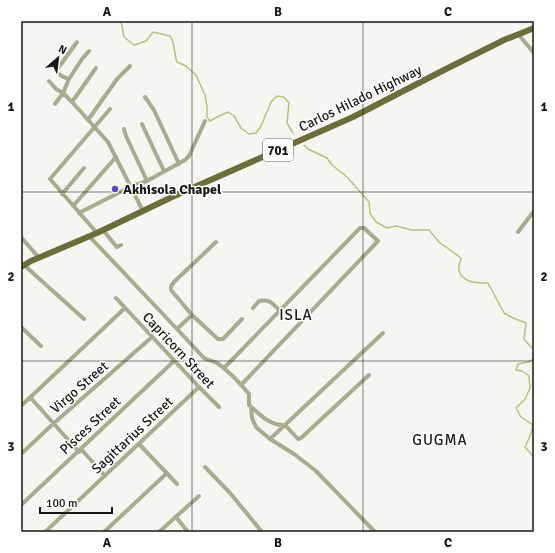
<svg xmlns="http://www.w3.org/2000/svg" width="555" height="553" viewBox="0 0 555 553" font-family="Signika,sans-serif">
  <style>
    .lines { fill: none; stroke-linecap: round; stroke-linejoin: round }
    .stream { stroke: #bdbd80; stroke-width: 1.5 }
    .street { stroke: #aaaa90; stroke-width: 4 }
    .primary { stroke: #6c6c3c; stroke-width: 6 }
    .grid { fill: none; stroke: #171715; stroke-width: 1; stroke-opacity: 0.55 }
    .poi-dot { fill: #6046be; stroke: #fffffe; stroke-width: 1.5 }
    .labels { text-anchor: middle; stroke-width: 3; stroke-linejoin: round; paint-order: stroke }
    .shield { fill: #fffffe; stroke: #5d5d5b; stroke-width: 1 }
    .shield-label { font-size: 13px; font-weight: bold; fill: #171715 }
    .street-label { font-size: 14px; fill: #171715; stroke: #fffffe }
    .poi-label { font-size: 14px; font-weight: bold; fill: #171715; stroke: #fffffe; text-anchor: start }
    .neighbourhood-label { font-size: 15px; letter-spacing: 1px; fill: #171715; stroke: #fffffe }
    .neatline { fill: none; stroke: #171715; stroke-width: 1.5 }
    .grid-label { font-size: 13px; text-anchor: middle; font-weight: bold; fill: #171715 }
  </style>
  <rect width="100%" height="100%" fill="#f6f6f1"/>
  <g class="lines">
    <path class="stream" d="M121,21L124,37L134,45L146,41L153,32L170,36C175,43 174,53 177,62L186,66L196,75L205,95L207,107V117L210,121L217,117L228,112L234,116L241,128L249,134L256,133L261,126L271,102L277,96L284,97L289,103L287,123L293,133
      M304,145L308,149L327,158L332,165L347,177L369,202L370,213L376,222L387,228L396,226L412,230H429L439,242L461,258C460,262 458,268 459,271C463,283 477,283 488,283L504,313L513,318L526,323L524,339L530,346L534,349
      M534,359L528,362L518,364L516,370L522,371L529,376L530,388L525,399L516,408L521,417L533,425L531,434L525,447L534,457"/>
    <path class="street" d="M518,34L534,53
      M69,79C64,77 59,76 56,71L77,42
      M49,81L56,89L63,93L72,102L108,142L143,211
      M145,97L154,110L179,164
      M72,102L96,68
      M55,104L63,93L69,79L82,59L89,51
      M88,120L117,79L130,66
      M142,124L164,171
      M124,129L126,136L147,181
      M62,194L84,168
      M73,206L116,157
      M79,213L130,187L147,181L185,160L189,156L205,121
      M103,230L116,246L117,247L121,245
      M518,232L534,211
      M97,233L50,179L110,109
      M89,236L177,329L203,357C207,361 212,360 217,363C229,371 240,383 249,394V405C259,414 270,426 285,425L298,439L301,438L369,375
      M21,237L39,258
      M216,242L174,282L171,286V290L192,315L218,339H223L242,319
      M24,265L84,319
      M116,298L199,387L219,407
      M253,308L259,301C270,299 272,303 280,311
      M21,327L41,346
      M177,329L192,315
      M224,368L360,228H364L378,241L241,385
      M30,397L79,452
      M21,406L125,308
      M251,407L252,418L256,427L270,439L294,454L316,471L375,532
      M270,439L383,333
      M139,444L177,484
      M81,449L105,476
      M21,454L53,424L152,337
      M205,467L230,493L262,532
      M21,505L174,361
      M176,517L188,532
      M45,532L199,387
      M104,532L167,473
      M159,532L199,496"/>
    <path class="primary" d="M21,267L31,261L97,233L172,197L353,117L444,70L504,40L534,28"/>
  </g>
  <path class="grid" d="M192,21V532M363,21V532M21,192H534M21,361H534"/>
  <circle class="poi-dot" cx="115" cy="189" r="4"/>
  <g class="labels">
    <rect class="shield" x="263" y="139" width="30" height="22" rx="3"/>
    <g class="shield-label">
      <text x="278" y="155">701</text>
    </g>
    <g class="street-label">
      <text transform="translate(360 98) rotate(-26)" y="5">Carlos Hilado Highway</text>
      <text transform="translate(179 350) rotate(47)" y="5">Capricorn Street</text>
      <text transform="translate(79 387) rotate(-41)" y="5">Virgo Street</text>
      <text transform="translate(90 425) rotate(-43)" y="5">Pisces Street</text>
      <text transform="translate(132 435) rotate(-43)" y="5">Sagittarius Street</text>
    </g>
    <g class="poi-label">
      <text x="123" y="194">Akhisola Chapel</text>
    </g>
    <g class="neighbourhood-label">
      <text x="296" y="320">ISLA</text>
      <text x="440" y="445">GUGMA</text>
    </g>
  </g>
  <rect width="555" height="553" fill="none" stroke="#fffffe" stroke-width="44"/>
  <g transform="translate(58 58) rotate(28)" stroke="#fffffe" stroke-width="3" paint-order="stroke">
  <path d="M0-3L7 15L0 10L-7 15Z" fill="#171715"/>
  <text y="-6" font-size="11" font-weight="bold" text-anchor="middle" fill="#171715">N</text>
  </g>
  <path d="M40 507v6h72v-6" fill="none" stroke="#171715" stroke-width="2"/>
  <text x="46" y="507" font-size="12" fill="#171715" stroke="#fffffe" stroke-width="3" paint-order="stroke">100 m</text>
  <rect x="22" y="22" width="511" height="509" class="neatline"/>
  <g class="grid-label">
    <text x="107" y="16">A</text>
    <text x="278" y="16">B</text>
    <text x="448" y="16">C</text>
    <text x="11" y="111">1</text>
    <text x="544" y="111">1</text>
    <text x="11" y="281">2</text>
    <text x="544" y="281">2</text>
    <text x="11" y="451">3</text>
    <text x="544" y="451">3</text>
    <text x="107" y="547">A</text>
    <text x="278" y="547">B</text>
    <text x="448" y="547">C</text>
  </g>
</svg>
